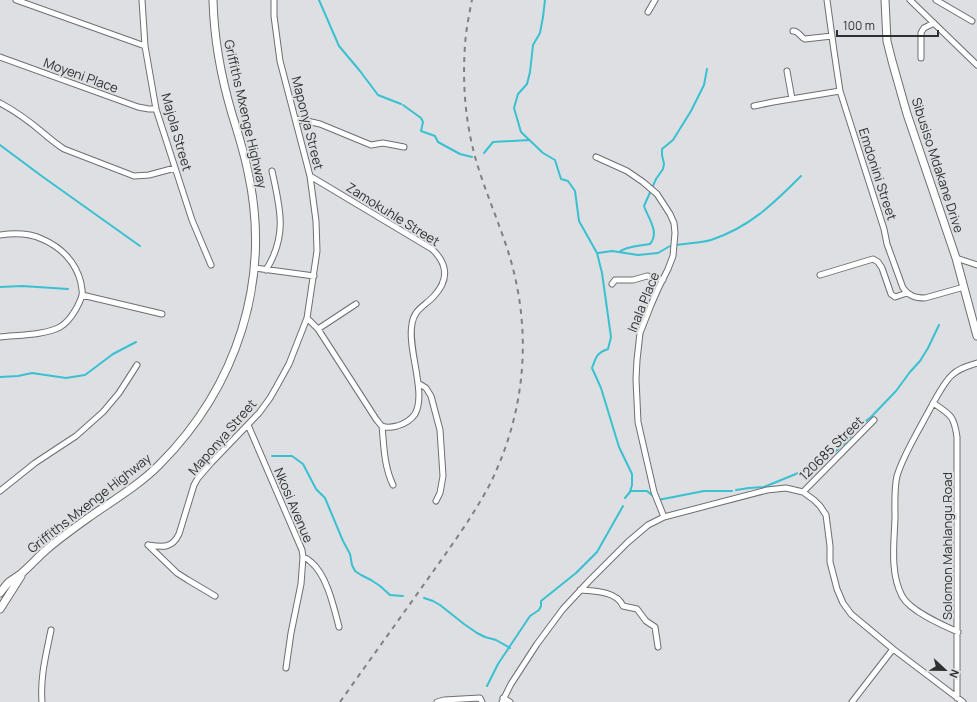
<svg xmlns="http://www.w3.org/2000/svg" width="977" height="702" viewBox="0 0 977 702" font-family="Manrope,sans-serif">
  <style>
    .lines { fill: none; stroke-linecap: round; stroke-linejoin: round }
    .stream { stroke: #39c1d2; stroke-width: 2 }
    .minor-casing { stroke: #6d6f72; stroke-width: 7 }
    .tertiary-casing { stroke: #6d6f72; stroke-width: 9 }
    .minor { stroke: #fff; stroke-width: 5 }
    .tertiary { stroke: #fff; stroke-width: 7 }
    .rail { stroke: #7f8083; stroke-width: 2; stroke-dasharray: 5 5; stroke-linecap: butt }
    .labels { text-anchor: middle; stroke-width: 4; stroke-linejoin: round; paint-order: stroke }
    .street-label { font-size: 13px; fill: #2f2f31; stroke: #dddfe2 }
  </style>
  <rect width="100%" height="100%" fill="#dddfe2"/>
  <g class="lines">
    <path class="stream" d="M319,0L339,46L360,71L378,95L401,104
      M545,0L543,17L540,33L533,45L530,72L527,84L518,94L514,108L521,132L543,153L555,160L561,179L568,181L575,191L579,221L597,253L602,273L611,337L608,349C596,353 596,358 592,368L601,388L619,447L632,474V485L630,492L625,498
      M403,105L421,118L423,122L421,131L435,136L438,142L460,154L472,157
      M0,145L43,177L140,246
      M484,153L493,142L529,140
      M677,245C688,243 700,243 711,240C750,227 773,204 801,176
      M619,252C627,246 640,246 650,244C660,232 648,218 644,206L656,179L663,169L664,164L662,155V149L673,140L691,111L704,85L707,69
      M598,253L612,251L638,255L658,253L670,246
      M0,287L22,286L68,289
      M0,377L18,376L32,373L66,378L85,375L113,354L136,342
      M272,456H292L303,464L316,489L325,498L343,541L350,554L352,565L355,571L361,575L371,580L380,586L390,595L403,596
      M736,490L749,488L764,487L808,469L836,451L848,440L857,428L871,417L896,391L910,372L920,361L928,348L939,325
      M630,491H647L653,496
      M658,500L704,491H732
      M424,598L433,601L440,605L464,624L477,633L485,637L496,640L510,648
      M487,686L498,664L530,616L539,610L541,606V601L576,573L597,552L623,506"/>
    <g class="minor-casing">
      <path id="minor" d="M16,0L145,46
        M142,0L145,46L156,109L192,220L211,265
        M827,0L834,51L840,91L884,229L887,244L903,288C909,296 915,298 925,298L964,287
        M910,0L977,65
        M936,0L972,21
        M648,12L655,0
        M793,31C799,31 800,37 805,39L832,36
        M0,57L138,107L149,109H156
        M921,58V33L922,31L924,28L934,23
        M787,71L792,99
        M0,103C15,111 29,121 42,132C49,138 56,144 64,149L134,176L149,175L175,168
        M754,106L773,102L840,91
        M296,119L307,121L320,124L371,145L383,143L404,147
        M596,157L627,171L643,182L657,194L670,214L674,223L675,233L673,256L668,269L658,289L651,305L640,333L637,360L636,379L638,422L654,492L664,517
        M0,235C14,233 29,233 42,239C61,247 76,262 81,283C81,286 83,291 82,295C81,300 78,305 76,309C72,316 67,323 60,327C46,335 17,335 0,337
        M956,258L977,265
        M255,268L314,276
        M266,270C288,235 280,208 272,171
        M820,275L873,259L878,262L882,268L891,294L895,297L907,293
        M612,284L615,280H633L647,276L663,280
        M82,295L162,314
        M307,318L318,329L376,419C378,421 380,425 382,426C386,428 393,427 397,426C404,424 411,420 415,414C427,393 407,349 412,324C414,309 425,306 434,296C449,280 448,264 432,249L310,176
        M318,329L356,304
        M418,383L426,388L431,396L440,430L443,476L440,493L436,501
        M933,403C951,415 954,416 957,437V698
        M248,425L302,550L303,557L301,584L291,633L286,668
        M382,426C384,447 384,466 393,485
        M0,491L35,463L76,436L103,412L119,393L137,365
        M803,492L874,420
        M148,545C162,547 172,549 179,534L194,485L198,478L211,463L259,413L270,398L278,384L289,364L307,318L317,251L316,221L310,176L280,61L274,16V0
        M148,545L177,573L188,580L215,596
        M303,557C306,558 309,560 311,562C327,575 334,608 339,627
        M580,590C594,591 617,591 623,606L637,609L646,621L655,627L658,647
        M958,632C942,625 910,611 902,596C890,573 894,544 895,518C895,504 894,489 897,476C903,456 915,437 925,418C932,406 942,384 952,375C959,368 968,366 977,363
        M503,698L510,702
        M42,702C40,677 46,655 51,630
        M437,702L444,700L480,698L482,702
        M502,702L511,684L537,644L563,609L589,581L628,542L648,525L664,517L767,490L786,488L803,492L814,500L820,506L826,515L830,546V562L837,589L843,603L851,614L893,649L963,702
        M852,702L893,649"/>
    </g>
    <g class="tertiary-casing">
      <path id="tertiary" d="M885,0L887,41L892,61L907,114L956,258L977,336
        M0,593C3,589 6,585 9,582C14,578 19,576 23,572C31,565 38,557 46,550C60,538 74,528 88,518C112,501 138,486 159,465C237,387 272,280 248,172C244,152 238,133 232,114C221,77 214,39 213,0
        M0,609L21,576"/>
    </g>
    <use href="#minor" class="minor"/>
    <use href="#tertiary" class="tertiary"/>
    <path class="rail" d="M340,702C369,661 398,621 427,580C449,549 472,518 490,484C525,413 532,336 511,261C502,230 489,201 479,170C466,130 462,88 465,45C466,30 469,15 472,0"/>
  </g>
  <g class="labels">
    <g class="street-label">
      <text transform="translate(81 75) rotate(20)" y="5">Moyeni Place</text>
      <text transform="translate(246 114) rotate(77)" y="5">Griffiths Mxenge Highway</text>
      <text transform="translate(308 123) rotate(76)" y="5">Maponya Street</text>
      <text transform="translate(177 132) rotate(74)" y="5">Majola Street</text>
      <text transform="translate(938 165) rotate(72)" y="5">Sibusiso Mdakane Drive</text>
      <text transform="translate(878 174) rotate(72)" y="5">Emdonini Street</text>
      <text transform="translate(393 214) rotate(32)" y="5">Zamokuhle Street</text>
      <text transform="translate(643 302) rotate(-68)" y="5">Inala Place</text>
      <text transform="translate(222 437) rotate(-49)" y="5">Maponya Street</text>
      <text transform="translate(831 448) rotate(-45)" y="5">120685 Street</text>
      <text transform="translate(89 503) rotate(-38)" y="5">Griffiths Mxenge Highway</text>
      <text transform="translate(294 505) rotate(67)" y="5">Nkosi Avenue</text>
      <text transform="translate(947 546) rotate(-90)" y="5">Solomon Mahlangu Road</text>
    </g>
  </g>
  <g transform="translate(945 670) rotate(112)" stroke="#dddfe2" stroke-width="3" paint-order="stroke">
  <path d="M0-3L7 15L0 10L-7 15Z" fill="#2f2f31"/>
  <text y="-6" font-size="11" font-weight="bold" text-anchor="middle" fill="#2f2f31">N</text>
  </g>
  <path d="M837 30v6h101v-6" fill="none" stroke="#2f2f31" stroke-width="2"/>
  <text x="843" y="30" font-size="12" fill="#2f2f31" stroke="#dddfe2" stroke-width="3" paint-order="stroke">100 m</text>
</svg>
